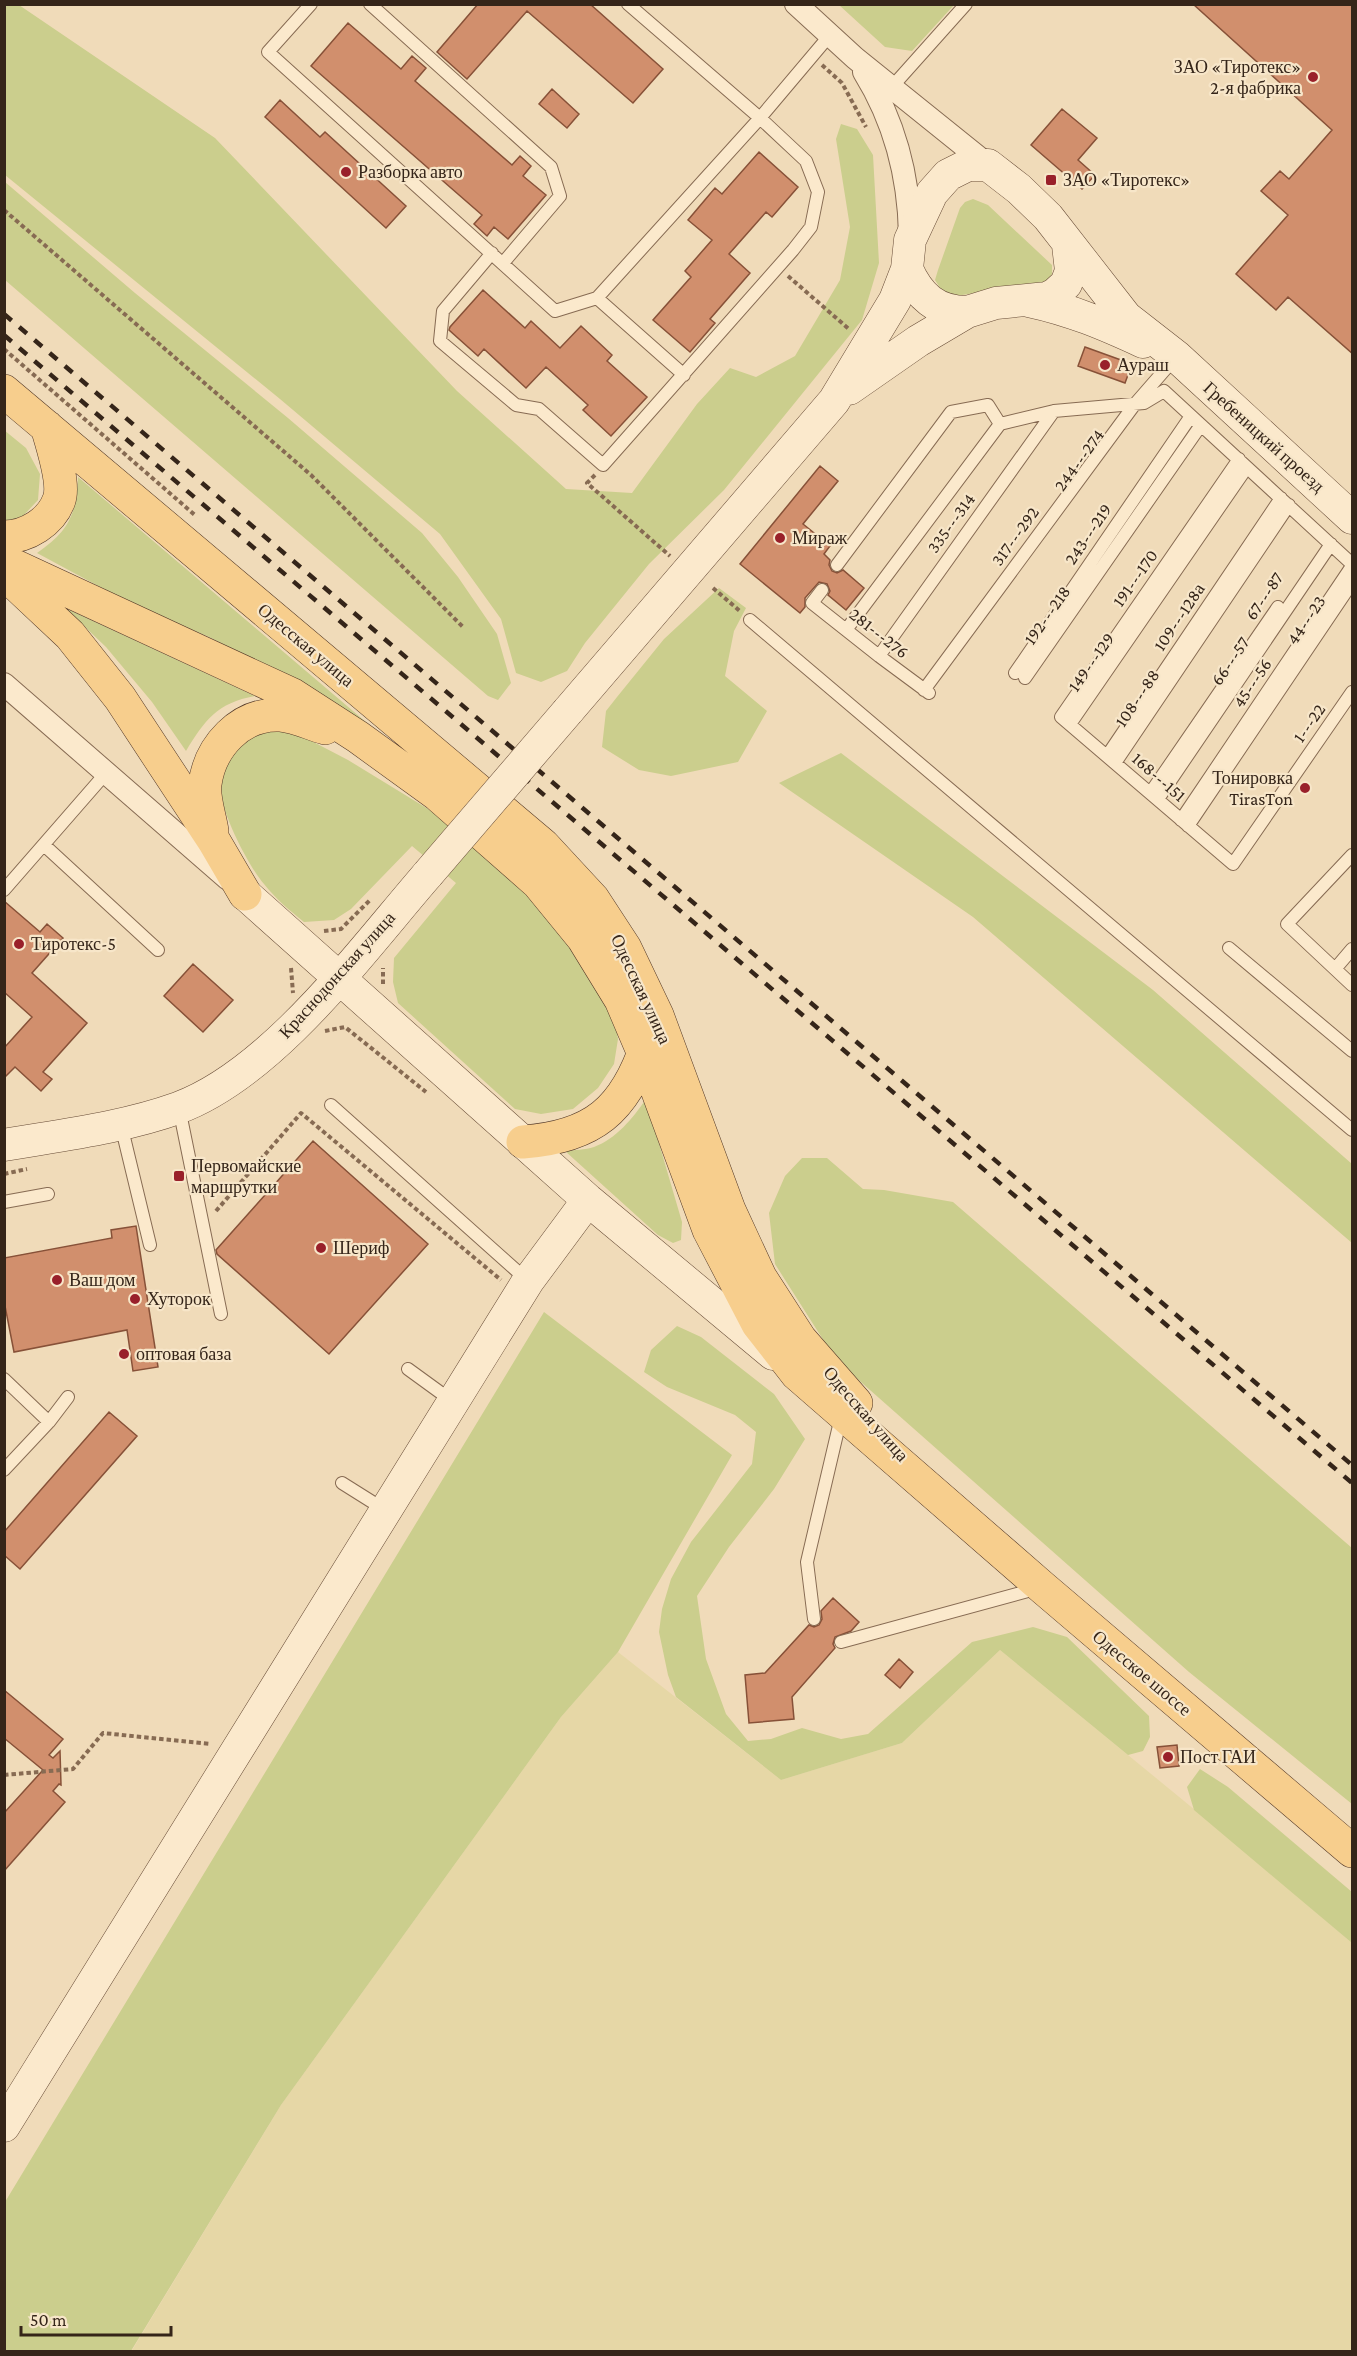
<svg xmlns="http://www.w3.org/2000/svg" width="1357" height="2356" viewBox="0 0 1357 2356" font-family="'Crimson Pro',serif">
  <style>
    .farmland { fill: #e6d7a6 }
    .green { fill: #cbce8d }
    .building { fill: #d18f6d; stroke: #875138; stroke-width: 1.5 }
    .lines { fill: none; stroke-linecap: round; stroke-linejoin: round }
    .lane-casing { stroke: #876b53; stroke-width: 14 }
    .street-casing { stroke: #876b53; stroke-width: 24 }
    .secondary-casing { stroke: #684c37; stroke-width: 33 }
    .primary-casing { stroke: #543928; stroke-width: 34 }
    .path { stroke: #876b53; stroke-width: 4; stroke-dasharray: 4.5 3; stroke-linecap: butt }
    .lane { stroke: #fbe9cc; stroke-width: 12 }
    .street { stroke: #fbe9cc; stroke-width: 22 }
    .secondary { stroke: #fbe9cc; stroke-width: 32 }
    .primary { stroke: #f7ce8d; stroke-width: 33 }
    .rail { stroke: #352519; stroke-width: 4.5; stroke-dasharray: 10 10; stroke-linecap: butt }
    .secondary-bridge-casing { stroke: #684c37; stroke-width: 33; stroke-linecap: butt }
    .secondary-bridge { stroke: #fbe9cc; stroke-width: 32 }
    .poi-dot { fill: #99202a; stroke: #f7e6c9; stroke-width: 2 }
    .labels { text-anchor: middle; stroke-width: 4.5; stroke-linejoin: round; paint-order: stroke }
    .poi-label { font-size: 18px; fill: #352519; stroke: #f7e6c9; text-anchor: start }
    .street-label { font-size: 18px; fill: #352519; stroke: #f7e6c9 }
  </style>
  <rect width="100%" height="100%" fill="#f0dbb9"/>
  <path class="farmland" d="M1000,1650L1245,1851L1352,1943V2351L131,2352L281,2105L561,1717L618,1652L781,1780L902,1743Z"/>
  <path class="green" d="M4,5H19L215,138L457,391L566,489L632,493L697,404L730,368L756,377L795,356L840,280L850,227L836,139L841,124L857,129L873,155L879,263L862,320L724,490L649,564L585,643L567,671L541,682L516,673L501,619L440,534L280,399L5,175Z
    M839,5H954L912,51L885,47Z
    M5,182L135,293L288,418L422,533L458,577L497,634L511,683L498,700L488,696L5,280Z
    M973,199L988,205L1052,265V274L1045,284L999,289L956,296L942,291L935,280L938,270L960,208L965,202Z
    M4,430L26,448L40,474L38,500L23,516L6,522H4Z
    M78,477L407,757L305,686L207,636L139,608L37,553C69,531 76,515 78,477Z
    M719,588L746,608L734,631L725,676L767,711L738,762L671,776L639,770L602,747L606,711L617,697L664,639Z
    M65,608L255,696C217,703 205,720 186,751L152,702L106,647Z
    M274,730L302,736L348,760L433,812L544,909L614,1009L618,1039L614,1064L598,1088L573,1109L541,1114L515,1109L398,1003L393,982L394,958L456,883L412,846L351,909L334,920L304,922C289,910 276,899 264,884C247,864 220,810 219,784C219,770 235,745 247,737C254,733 266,732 274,730Z
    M841,753L1153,990L1352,1164V1243L973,917L779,783Z
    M646,1099L682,1222L681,1240L673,1243L658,1235L565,1151C574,1150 585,1150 594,1147C616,1139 633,1118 646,1099Z
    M802,1158H827L863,1189L884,1190L953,1202L1352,1548V1804L1189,1672L836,1360L775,1264L769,1213L785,1176Z
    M544,1312L732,1455L618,1652L561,1717L281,2105L131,2351H5V2202Z
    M677,1326L701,1337L774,1394L805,1439L774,1489L729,1547L697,1596L706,1659L726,1714L748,1741L771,1739L802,1728L841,1739L868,1734L972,1642L1033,1627L1067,1637L1149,1716L1150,1737L1143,1751L1128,1755L1000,1650L902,1743L781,1780L676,1697L668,1675L659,1632L662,1609L671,1579L691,1542L752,1464L756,1432L735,1415L667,1387L644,1372L651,1350Z
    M1200,1769L1228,1787L1352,1892V1943L1194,1810L1187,1787Z"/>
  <path class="building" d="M478,4H590L663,69L633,103L527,11L467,79L437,52Z
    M1193,4H1353V354L1288,297L1276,310L1236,274L1288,215L1261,191L1280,171L1289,179L1332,130Z
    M348,23L401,69L412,56L426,68L415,81L512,165L520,156L531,166L523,176L546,195L508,239L494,227L487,236L474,224L482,215L311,66Z
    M552,89L579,114L567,128L539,104Z
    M280,100L320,137L325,132L406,206L386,228L265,117Z
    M1062,109L1097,138L1078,160L1095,175L1082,189L1031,145Z
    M759,152L798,187L772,217L766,212L729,254L750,273L710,319L715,323L690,352L653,320L691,277L685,271L712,240L688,220L715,188L722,194Z
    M483,290L525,328L531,321L560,348L581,326L612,355L607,361L647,397L611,436L583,410L588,405L546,367L526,388L484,349L478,356L449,330L450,327Z
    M1085,347L1132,364L1125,383L1078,366Z
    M820,466L838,481L803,524L830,546L824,554L830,560L829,565L832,571L837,573L843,570L864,588L846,610L828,595L830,591L827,584L819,582L805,598V607L800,613L740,564Z
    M4,901L40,932L47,924L63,938L32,973L87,1023L43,1072L52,1079L41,1091L15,1067L4,1078V1048L32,1017L4,992Z
    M193,964L233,1000L203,1032L164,996Z
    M313,1141L428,1244L329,1354L217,1254L216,1250Z
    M136,1226L158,1367L133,1371L127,1330L14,1352L4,1301V1258L112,1238L111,1230Z
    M109,1412L137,1436L20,1569L4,1555V1532Z
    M833,1598L859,1622L851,1631L835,1637L833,1644L835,1648L792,1697L794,1719L749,1723L745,1675L765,1673L809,1625L814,1627L819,1625L822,1619L821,1611Z
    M899,1659L913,1672L900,1688L885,1675Z
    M4,1690L63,1739L49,1755L53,1758L60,1751L61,1785L59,1784L53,1791L65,1802L4,1871V1813L43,1770L4,1738Z
    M1177,1745L1179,1766L1160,1768L1157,1747Z"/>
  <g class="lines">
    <g class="lane-casing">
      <path id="lane" d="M311,4L268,52L555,311L597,298
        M370,4L551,167L560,196L503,263
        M891,88L966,4
        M492,253L443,311L440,341L516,405L539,409L603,465L793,250L811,227L818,192L806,161L760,118L628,4
        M684,375L597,298L760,118L830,35
        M1239,459L1061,717L1233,864L1352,692
        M837,565L951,412L988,405L1000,424
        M822,590L812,603L879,656L929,693
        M750,620L1352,1130
        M846,630L1000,424L1054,411L1144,403L1164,391L1352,564
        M879,656L1054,411
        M1015,673L1191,416
        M1025,678L1201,425
        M924,690L1135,404L1176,357
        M1070,724L1243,473
        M1107,756L1281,498
        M1115,763L1289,505
        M1151,792L1278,607
        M1158,799L1331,544
        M1181,820L1352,566
        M1188,826L1352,583
        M44,845L158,950
        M1352,855L1287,924L1352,985
        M4,890L106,773
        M1229,948L1352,1051
        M1335,969L1352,949
        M331,1105L527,1280
        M179,1108L221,1314
        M121,1125L150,1245
        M4,1202L48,1194
        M408,1369L452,1401
        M4,1379L49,1422
        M4,1470L49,1422L68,1397
        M342,1483L385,1510
        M814,1619L807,1562L841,1417
        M841,1642L1039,1588"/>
    </g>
    <g class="street-casing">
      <path id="street" d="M796,4L855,58L988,165
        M864,72C895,122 909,177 910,235
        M4,684L228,879"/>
    </g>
    <g class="secondary-casing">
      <path id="secondary" d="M907,269C919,296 936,312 967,312
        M1029,301C1071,310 1104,324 1143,342
        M849,389L918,341L967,312L996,303L1047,298L1055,294L1066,284L1071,271L1068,245
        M568,711L834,401L895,300L907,269L910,240L932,193L948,175L968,165H988L1019,189L1048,217L1126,317L1176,356L1352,518
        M245,894L588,1200L773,1354
        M4,1145C62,1135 122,1128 178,1108C273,1073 362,950 428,874
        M4,2126L528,1281L588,1200"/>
    </g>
    <g class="primary-casing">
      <path id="primary" d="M4,391L543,845L593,899L625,948L657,1015L729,1210L760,1277L800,1339L856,1403
        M4,537C27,537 51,522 59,500C65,484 52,444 47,427
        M4,561L293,695L358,737L438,795L538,883L583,938L621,1000L644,1054L709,1230L758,1324L797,1374L1042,1587L1352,1851
        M4,573L70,635L120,698L214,841L245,894
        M212,831C210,817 203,798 205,784C210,747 240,713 280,715C295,716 311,724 325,728
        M523,1142C593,1137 625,1110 647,1044"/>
    </g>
    <path class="path" d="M822,65L842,83L866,127
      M4,210L311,475L463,627
      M788,276L850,330
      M4,349L196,516
      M595,475L587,483L670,556
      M713,588L741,612
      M324,931L341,929L370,900
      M291,968L293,993
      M383,984V968
      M325,1031L345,1027L426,1092
      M4,1174L27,1169
      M216,1211L301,1113L501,1280
      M4,1775L73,1769L103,1733L211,1744"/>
    <use href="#lane" class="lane"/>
    <use href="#street" class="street"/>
    <use href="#secondary" class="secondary"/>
    <use href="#primary" class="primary"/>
    <path class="rail" d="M4,314L1352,1465
      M4,335L1352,1483"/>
    <g class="secondary-bridge-casing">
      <path id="secondary-bridge" d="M428,874L568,711"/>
    </g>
    <use href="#secondary-bridge" class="secondary-bridge"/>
  </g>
  <g class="poi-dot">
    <circle cx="1313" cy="77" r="6"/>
    <circle cx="346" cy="172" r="6"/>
    <rect x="1045" y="174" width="12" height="12" rx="3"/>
    <circle cx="1105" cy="365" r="6"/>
    <circle cx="780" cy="538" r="6"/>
    <circle cx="1305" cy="788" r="6"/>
    <circle cx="19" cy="944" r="6"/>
    <rect x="173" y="1170" width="12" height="12" rx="3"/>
    <circle cx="321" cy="1248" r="6"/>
    <circle cx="57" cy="1280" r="6"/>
    <circle cx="135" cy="1299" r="6"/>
    <circle cx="124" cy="1354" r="6"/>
    <circle cx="1168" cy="1757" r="6"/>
  </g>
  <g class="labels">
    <g class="poi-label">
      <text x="1301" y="73" text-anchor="end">ЗАО «Тиротекс»<tspan x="1301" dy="21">2-я фабрика</tspan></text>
      <text x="358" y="178">Разборка авто</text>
      <text x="1063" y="186">ЗАО «Тиротекс»</text>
      <text x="1117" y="371">Аураш</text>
      <text x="792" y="544">Мираж</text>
      <text x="1293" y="784" text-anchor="end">Тонировка<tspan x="1293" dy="21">TirasTon</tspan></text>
      <text x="31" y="950">Тиротекс-5</text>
      <text x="191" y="1172">Первомайские<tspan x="191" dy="21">маршрутки</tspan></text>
      <text x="333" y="1254">Шериф</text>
      <text x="69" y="1286">Ваш дом</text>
      <text x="147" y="1305">Хуторок</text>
      <text x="136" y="1360">оптовая база</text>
      <text x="1180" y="1763">Пост ГАИ</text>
    </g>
    <g class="street-label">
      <text transform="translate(1264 437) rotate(42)" y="6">Гребеницкий проезд</text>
      <text transform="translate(1079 460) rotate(-54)" y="6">244---274</text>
      <text transform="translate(951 523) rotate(-54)" y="6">335---314</text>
      <text transform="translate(1088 534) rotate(-56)" y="6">243---219</text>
      <text transform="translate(1015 536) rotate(-54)" y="6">317---292</text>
      <text transform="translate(1135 578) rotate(-55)" y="6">191---170</text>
      <text transform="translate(1264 596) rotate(-56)" y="6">67---87</text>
      <text transform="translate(1047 615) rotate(-55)" y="6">192---218</text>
      <text transform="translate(1179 617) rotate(-56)" y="6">109---128а</text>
      <text transform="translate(1306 620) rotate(-56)" y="6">44---23</text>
      <text transform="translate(879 633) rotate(38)" y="6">281---276</text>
      <text transform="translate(306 645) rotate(40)" y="6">Одесская улица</text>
      <text transform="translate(1230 661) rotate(-56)" y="6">66---57</text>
      <text transform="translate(1091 662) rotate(-55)" y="6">149---129</text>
      <text transform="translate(1252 683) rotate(-56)" y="6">45---56</text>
      <text transform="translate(1137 698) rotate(-56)" y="6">108---88</text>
      <text transform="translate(1309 723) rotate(-55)" y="6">1---22</text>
      <text transform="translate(1159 777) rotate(41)" y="6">168---151</text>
      <text transform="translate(337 975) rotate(-48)" y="6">Краснодонская улица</text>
      <text transform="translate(641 989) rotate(65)" y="6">Одесская улица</text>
      <text transform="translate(866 1414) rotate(49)" y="6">Одесская улица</text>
      <text transform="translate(1142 1673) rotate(40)" y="6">Одесское шоссе</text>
    </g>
  </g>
  <rect width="1357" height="2356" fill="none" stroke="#352519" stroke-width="12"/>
  <path d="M21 2326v9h150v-9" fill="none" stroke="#352519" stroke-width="3"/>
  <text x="30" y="2326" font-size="18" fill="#352519" stroke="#f7e6c9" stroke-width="4.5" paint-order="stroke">50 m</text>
</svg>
